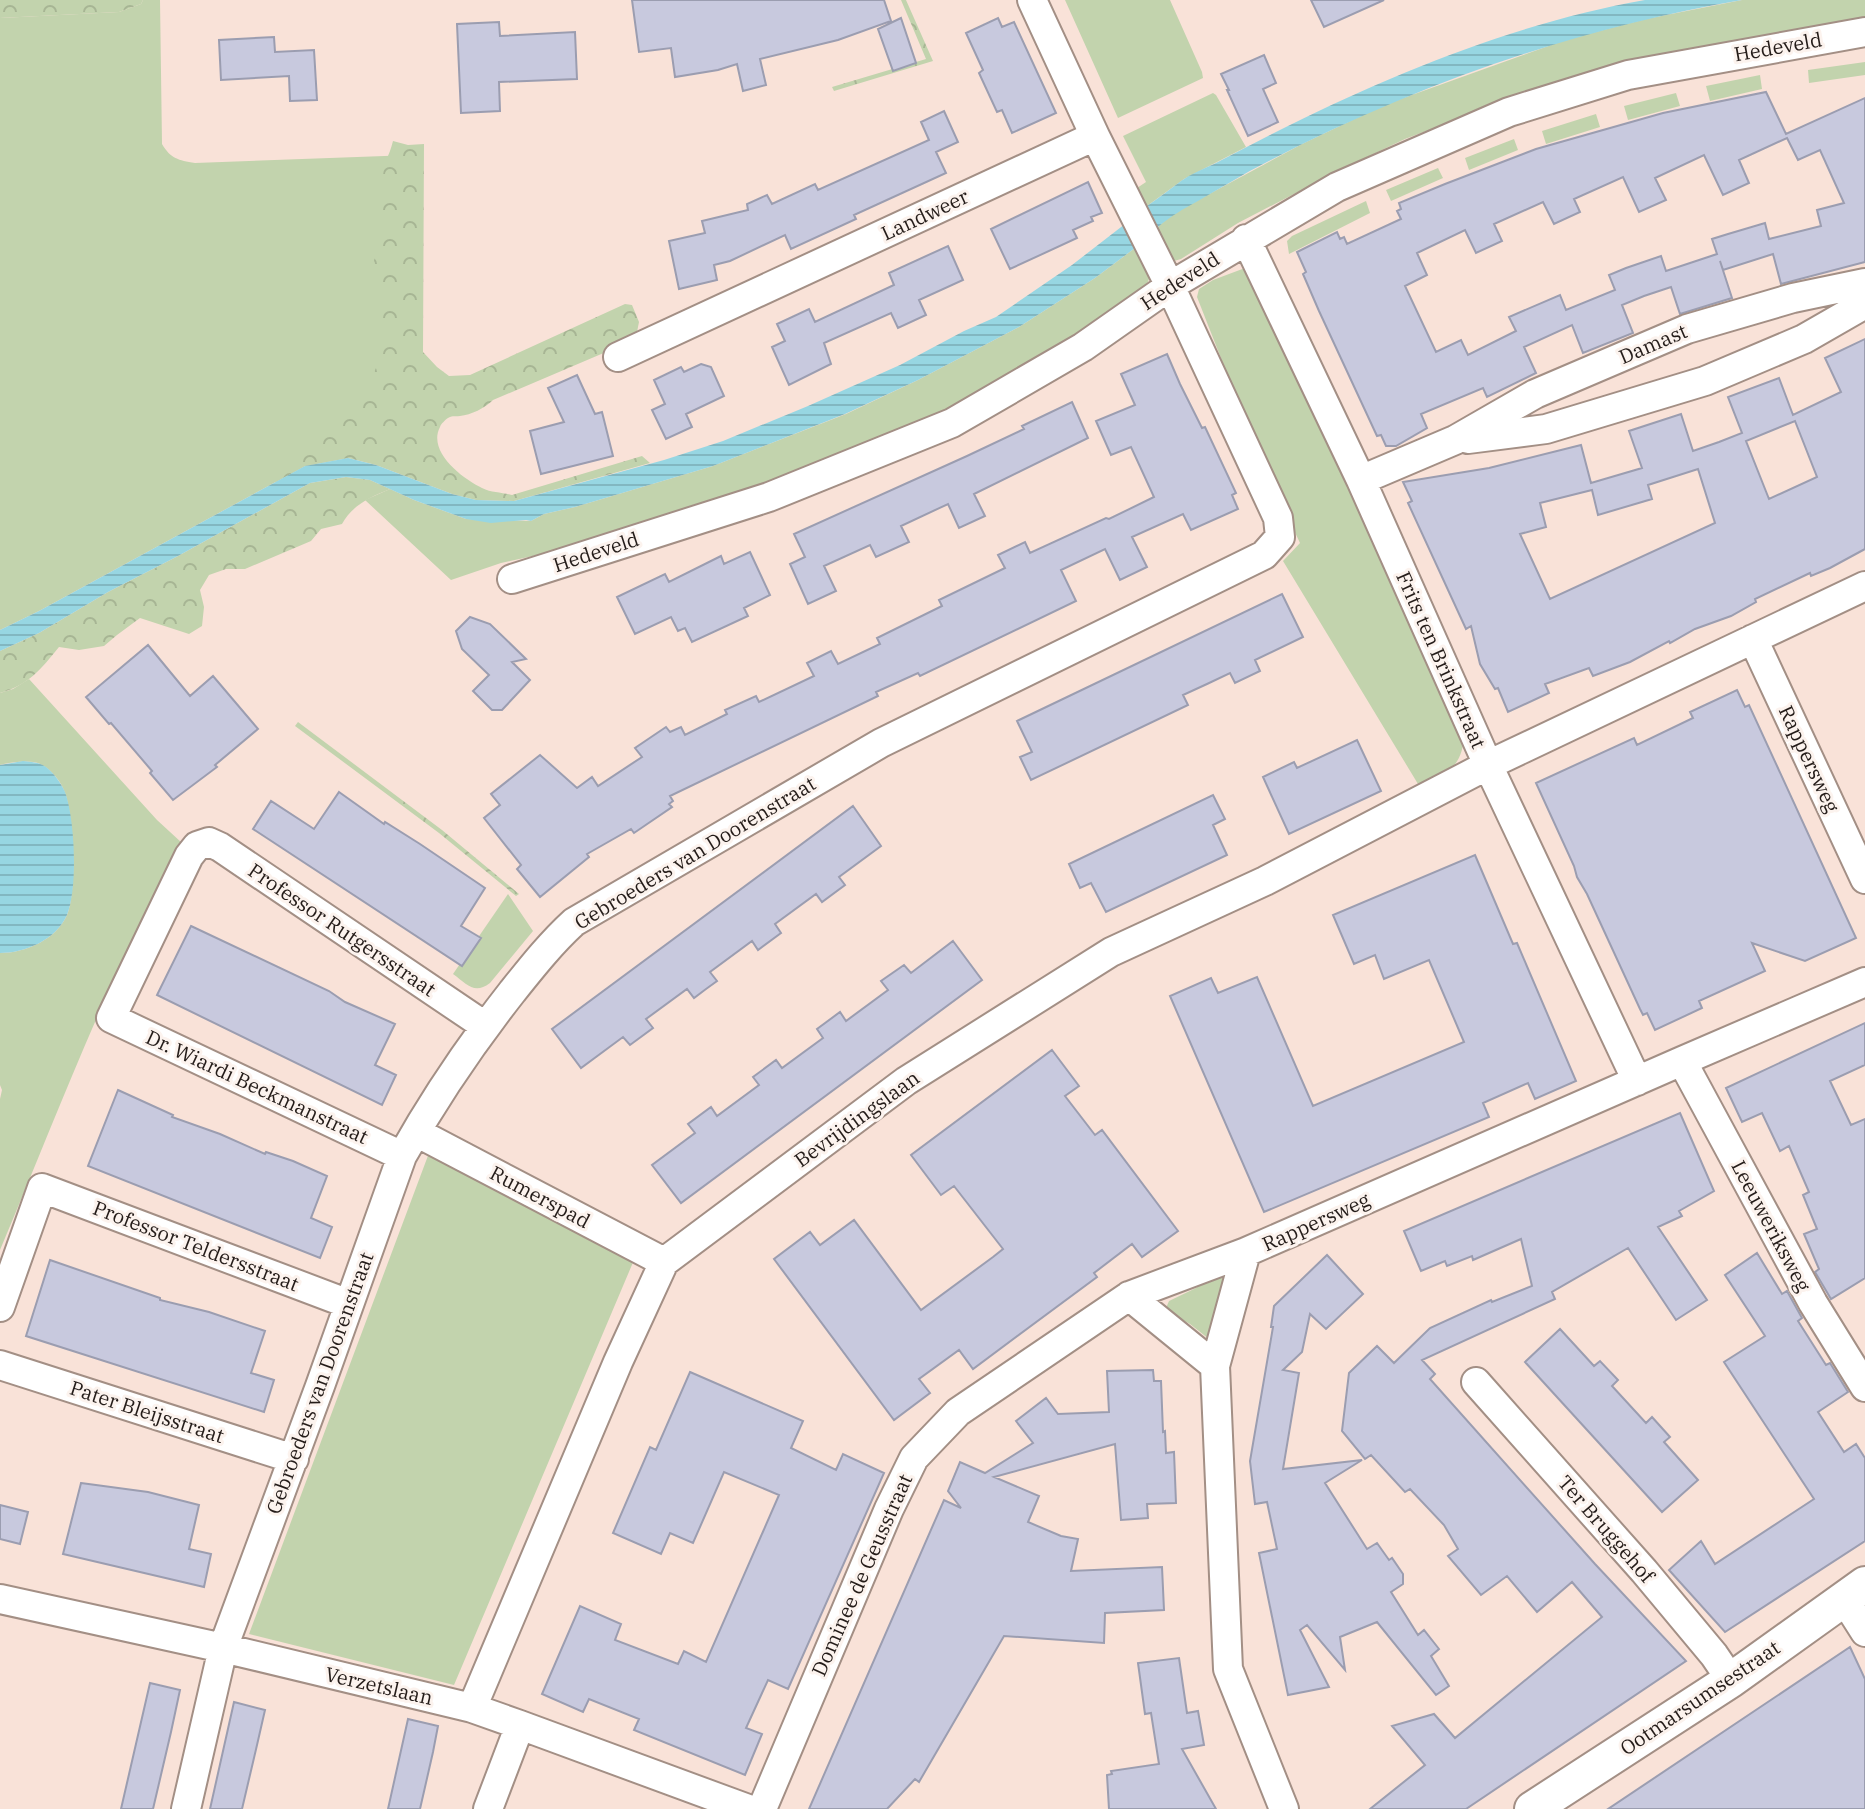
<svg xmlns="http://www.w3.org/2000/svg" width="1865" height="1809" viewBox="0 0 1865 1809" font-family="'IBM Plex Serif',serif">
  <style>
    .green { fill: #c2d3ad }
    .forest { fill: url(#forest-crowns) }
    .water { fill: url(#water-rules) }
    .building { fill: #c8c9de; stroke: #9b9db0; stroke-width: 2; fill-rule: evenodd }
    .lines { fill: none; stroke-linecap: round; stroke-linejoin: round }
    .minor-casing { stroke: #a38f85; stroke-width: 32 }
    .tertiary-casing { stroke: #a38f85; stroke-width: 38 }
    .minor { stroke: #fff; stroke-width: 28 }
    .tertiary { stroke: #fff; stroke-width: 34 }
    .labels { text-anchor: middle; stroke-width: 6; stroke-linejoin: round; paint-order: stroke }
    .street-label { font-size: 20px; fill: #241c19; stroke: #fcf3ee }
  </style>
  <defs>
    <pattern id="forest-crowns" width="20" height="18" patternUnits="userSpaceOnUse" patternTransform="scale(2)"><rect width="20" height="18" fill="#c2d3ad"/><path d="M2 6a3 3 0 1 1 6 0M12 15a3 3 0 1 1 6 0" fill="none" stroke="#a7b594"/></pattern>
    <pattern id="water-rules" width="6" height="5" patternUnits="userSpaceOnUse" patternTransform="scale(2)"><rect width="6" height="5" fill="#97d6e2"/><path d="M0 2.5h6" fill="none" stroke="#82b7c1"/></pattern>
  </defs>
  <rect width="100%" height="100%" fill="#f9e2d8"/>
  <path class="green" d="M143,0H160L162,144C171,159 178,160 195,163L412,155L392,384L348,458L305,466L39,611L0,630V18L119,12L141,4Z
    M1065,0H1170L1202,72L1203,78L1118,118Z
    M1742,0H1865V22L1760,36L1662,56L1471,114L1405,139L1344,168L1238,223L1181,259L1174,261C1164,253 1161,239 1158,227L1172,214L1302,144L1384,105L1568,39L1646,19Z
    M1865,62V75L1809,83L1808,70Z
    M1760,75L1762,89L1710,101L1706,86Z
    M1213,93L1216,95L1246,147L1184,179L1147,206L1137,188L1146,182L1123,136Z
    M1676,93L1680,106L1628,120L1624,106Z
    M1596,114L1600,127L1546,144L1542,131Z
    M1514,139L1518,150L1469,170L1465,158Z
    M1438,168L1443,178L1391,201L1386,190Z
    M1366,201L1370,213L1289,254L1287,241L1292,236Z
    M1135,248L1150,275L1148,282L1133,296L1051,351L972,396L920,423L827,464L600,541L501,563L451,580L365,500L390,489L414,500L466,519L531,521L544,514L575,507L713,466L846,414L918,380L1019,327L1095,278Z
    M1245,268L1464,734C1463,767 1447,775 1418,784L1283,561L1300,543L1278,496L1281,489L1228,376L1197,297L1199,289L1213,280Z
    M29,679L157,820L182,843C110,972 58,1113 0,1250V1099L2,1090L0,1085V953C25,953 56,940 67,915C77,891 74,818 65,793C62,783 52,770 42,765C33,759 11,762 0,765V693L13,689Z
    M508,894L533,931L490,983C474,995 467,984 453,974Z
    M429,1153L634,1260L454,1685L249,1634Z
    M1222,1271L1231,1276L1209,1339L1190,1324L1172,1314L1166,1308L1169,1301L1196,1288Z"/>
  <path class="forest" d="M0,0H143L141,4L119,12L0,18Z
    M901,0H906L933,61L834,91L832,87L926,59Z
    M393,141L408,145L424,144L423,352L437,367L449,376L470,375L625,304L632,305L639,322L637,332L606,352L493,400C485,408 471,415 460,416C454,417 454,415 448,418C445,420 441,424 440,427C427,452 463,479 482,488C492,493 501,492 512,495L642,456L650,463L514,501L476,500L452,494L376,465L348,458L305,466L276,482L273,479L272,471L279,463L306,448L318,435L325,422L371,393L370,381L381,357L383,347L382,326L378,319L376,307L382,292L374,261L379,237L377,211L385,203L390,194C376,167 387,166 393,141Z
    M346,477L370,480L390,489C371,497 352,505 342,524L321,529L311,541L245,569H226L209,575L200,590L204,607L202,626L189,634L140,618L117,635L104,646L79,650L59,647C40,670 30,684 0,693V651L39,633L108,592L178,556L310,483Z
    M298,722L442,830L519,894L516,896L439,833L295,726Z"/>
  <path class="water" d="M1645,0H1742C1577,28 1415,85 1267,162C1243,174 1221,188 1198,201C1183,209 1171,216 1158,227L1147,206C1159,198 1170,189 1181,181C1191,174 1203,169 1214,164C1239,151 1264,138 1290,125C1399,71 1524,21 1645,0Z
    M1125,224L1135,248L1095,278L1019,327L918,380L845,414L713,466L575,507L544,514L531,521L526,520L491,523L466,519L414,500L370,480L346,477L310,483L178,556L108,592L39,633L0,651V630L39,611L305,466L348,458L376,465L452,494L476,500L514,501L664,460L723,441L808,406L900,365L964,331L996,317L1072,265Z
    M23,761C31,762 39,762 46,767C54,773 61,783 65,792C75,819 78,888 67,915C56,940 25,953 0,953V765Z"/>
  <path class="building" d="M632,0H884L891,21L838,40L760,59L766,85L743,91L737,64L718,70L675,77L671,48L639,52Z
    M1311,0H1384L1324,27Z
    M901,18L916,63L893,71L878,29Z
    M998,18L1002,27L1014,22L1056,113L1012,133L1002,110L997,112L979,73L983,70L966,33Z
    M499,22L500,36L575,32L577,79L499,82L500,111L461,113L457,24Z
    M274,37L275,52L314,50L317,100L290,101L289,76L221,80L219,40Z
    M1264,55L1276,83L1263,89L1278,122L1248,136L1227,90H1229L1221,74Z
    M1766,92L1786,134L1865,98V262L1781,284L1773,254L1723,270L1720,261L1732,298L1680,314L1671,287L1644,296L1622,305L1633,333L1583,353L1572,325L1524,347L1536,373L1487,397L1483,388L1421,414L1427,428L1396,446H1386L1381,435L1377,436L1319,311L1303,274L1306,272L1297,252L1337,232L1340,239L1344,237L1347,244L1401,219L1397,211L1401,209L1399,203L1445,184L1536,149L1663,113ZM1787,138L1798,160L1820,150L1844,203L1817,210L1821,226L1769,239L1765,223L1728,234L1712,239L1717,254L1666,271L1661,256L1626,268L1609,275L1615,290L1566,310L1560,295L1509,317L1516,331L1468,355L1461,340L1436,352L1405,286L1427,275L1417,253L1465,230L1476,253L1502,241L1494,224L1543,202L1554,224L1580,212L1574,199L1623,177L1639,212L1666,200L1655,178L1704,155L1723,195L1749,183L1739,160Z
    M944,111L958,142L936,152L946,173L854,215L856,219L791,249L785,235L730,261L714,265L717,280L679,289L669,241L705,233L702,221L748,210L747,204L767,195L772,204L815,184L818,190L929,140L921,122Z
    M1088,182L1102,213L1091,217L1093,221L1073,230L1077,238L1010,269L991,229Z
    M948,246L963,280L919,300L926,315L898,328L891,313L824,343L831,364L789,385L772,347L785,341L777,324L809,309L815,322L894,285L889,273Z
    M1865,339V549L1830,568L1811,576L1810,573L1755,599L1756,602L1731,616L1695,629L1670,643L1669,641L1630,662L1593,676L1589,668L1545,684L1549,693L1508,712L1498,688L1495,689L1480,664L1471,626L1466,629L1408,503L1412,501L1403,482L1489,468L1581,445L1591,483L1642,468L1629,431L1681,414L1693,451L1719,442L1742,433L1728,397L1779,378L1793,415L1841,392L1825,358ZM1795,421L1817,477L1769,499L1746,441ZM1698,469L1715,523L1550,599L1520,534L1546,527L1540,503L1592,490L1598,515L1652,499L1648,485Z
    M1167,354L1180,384L1202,428L1205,427L1236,493L1232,495L1238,509L1191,530L1183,514L1132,537L1147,567L1120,580L1105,549L1061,570L1076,601L920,676L918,673L876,692L878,696L670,796L673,801L669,804L672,807L634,833L631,829L587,854L589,857L540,897L517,869L521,865L484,818L500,805L491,794L540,755L577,788L592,777L598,786L642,757L635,748L666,727L670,732L681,727L685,735L727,714L725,710L756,696L759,702L814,676L807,663L831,651L838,664L880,644L877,638L942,606L939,600L1005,568L998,555L1025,542L1030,553L1106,518L1109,519L1154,497L1131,447L1111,455L1096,421L1135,405L1121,374Z
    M701,364L711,367L724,396L686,414L692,427L666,439L652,410L665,404L654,380L681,367L684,372Z
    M577,375L595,414L602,412L613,456L541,474L530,431L564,422L548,388Z
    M1072,402L1088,438L974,494L985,516L959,528L948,504L901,526L909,542L876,557L870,545L824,566L836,591L808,604L790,564L805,557L794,534L967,456L1024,429L1022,426Z
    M750,552L770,595L744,608L748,616L692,642L685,628L678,631L671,617L635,634L617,597L665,574L669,582L721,556L724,564Z
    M1282,594L1303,637L1255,660L1260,671L1235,683L1230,673L1207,684L1183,695L1188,705L1031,780L1020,757L1032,752L1017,721Z
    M470,617L490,624L526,659L512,662L530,680L502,710H492L473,691L489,675L462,649L456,631Z
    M148,645L190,696L213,676L258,729L215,765L217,767L173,800L150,773L152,771L111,723L109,724L86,697Z
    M1737,690L1745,707L1749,705L1856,938L1805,961L1752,943L1765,971L1699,1001L1702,1008L1655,1030L1647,1013L1643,1015L1640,1009L1587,894L1577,877L1574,866L1536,783L1634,738L1637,745L1693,718L1690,712Z
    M1357,740L1381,791L1289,834L1263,777L1294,762L1297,768Z
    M339,792L384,824L385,822L420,844L485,888L461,926L481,938L462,966L253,829L271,801L314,829Z
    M1213,795L1225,819L1213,825L1227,855L1106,912L1091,883L1080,888L1069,864Z
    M853,806L881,846L839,877L845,885L822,902L816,894L775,924L781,933L758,950L752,941L710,972L717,981L706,989L694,998L687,989L646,1019L653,1028L630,1045L623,1037L581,1068L552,1029Z
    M1475,855L1513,944L1517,943L1576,1081L1535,1099L1528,1083L1483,1103L1489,1117L1264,1212L1170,996L1211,978L1218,993L1257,977L1313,1106L1464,1042L1429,960L1384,979L1375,955L1354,964L1333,915Z
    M191,926L329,991L345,1002L395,1024L375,1065L396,1075L382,1105L157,995Z
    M953,941L982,980L681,1203L652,1165L695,1133L688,1124L711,1107L717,1116L759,1085L753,1077L776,1060L782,1068L823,1038L817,1029L840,1012L846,1021L888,990L881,981L904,965L911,973Z
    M1865,1023V1065L1830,1081L1851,1125L1865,1119V1278L1831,1299L1815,1272L1819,1269L1804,1234L1817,1229L1803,1195L1809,1192L1789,1146L1780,1151L1762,1113L1742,1122L1726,1088Z
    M1052,1050L1079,1086L1065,1096L1095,1135L1102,1130L1178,1231L1142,1257L1132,1244L1094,1273L1097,1277L973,1369L959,1350L919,1379L930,1393L894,1420L774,1259L810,1232L820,1245L854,1220L921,1310L993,1257L1003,1249L954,1186L941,1195L911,1155Z
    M118,1090L173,1115L172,1117L220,1134L265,1154L266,1152L293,1161L327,1176L311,1218L332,1227L320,1258L88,1166Z
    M1680,1113L1714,1191L1679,1211L1682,1216L1658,1227L1707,1300L1676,1320L1628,1248L1552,1292L1555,1299L1422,1360L1435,1374L1430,1379L1595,1564L1686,1661L1466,1809H1370L1425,1765L1392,1726L1434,1714L1455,1738L1602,1617L1572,1582L1537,1612L1507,1576L1481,1595L1448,1556L1458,1549L1444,1525L1410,1489L1405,1492L1371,1455L1365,1459L1342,1431L1349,1373L1377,1346L1394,1363L1430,1328L1491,1300L1492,1302L1532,1286L1521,1239L1473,1260L1472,1256L1447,1266L1445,1261L1421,1271L1404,1231Z
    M1757,1253L1782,1294L1787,1291L1802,1318L1798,1321L1826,1365L1830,1363L1848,1392L1818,1412L1844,1452L1856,1444L1865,1458V1541L1725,1632L1669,1570L1701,1541L1715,1564L1814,1499L1724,1362L1765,1336L1725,1275Z
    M1327,1255L1363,1294L1326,1329L1310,1314L1302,1352L1283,1370L1299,1373L1283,1469L1362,1460L1325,1483L1367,1549L1377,1543L1389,1560L1392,1558L1403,1574V1584L1391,1592L1418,1635L1424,1630L1439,1649L1431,1656L1449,1686L1436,1695L1377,1622L1340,1637L1345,1670L1307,1625L1300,1630L1329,1687L1288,1695L1259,1553L1277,1549L1267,1502L1255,1504L1250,1461L1273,1327H1271L1274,1306Z
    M50,1260L160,1298V1300L209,1312L265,1331L251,1373L274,1380L264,1412L26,1336Z
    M1560,1329L1594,1366L1600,1361L1618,1380L1612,1386L1646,1423L1652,1417L1670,1437L1664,1442L1698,1480L1662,1512L1525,1362Z
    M1153,1370L1154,1381H1161L1163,1432L1165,1431L1166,1453L1174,1452L1176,1503L1147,1504L1148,1518L1121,1520L1115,1444L994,1477L1039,1496L1028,1522L1061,1536L1078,1539L1071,1571L1162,1567L1164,1610L1105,1613L1104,1643L1004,1636L919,1782L915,1779L887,1809H809L944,1500L961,1508L948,1491L960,1462L985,1473L1033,1443L1016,1421L1046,1398L1058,1414L1109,1412L1107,1371Z
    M690,1372L803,1421L791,1448L836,1470L843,1454L884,1473L788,1689L768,1680L746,1728L762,1734L745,1775L634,1730L639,1719L589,1699L583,1712L542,1694L580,1606L621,1624L615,1640L678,1664L684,1651L706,1662L779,1495L724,1472L693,1543L670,1533L661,1554L613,1533L650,1447L656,1450Z
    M81,1483L148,1492L199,1505L189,1549L211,1554L204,1587L63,1554Z
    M0,1505L28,1512L20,1544L0,1539Z
    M1850,1647L1865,1679V1809H1608Z
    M1179,1658L1187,1713L1198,1711L1204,1745L1182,1749L1216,1809H1109L1107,1775L1112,1774L1111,1771L1159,1764L1151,1713L1145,1714L1138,1663Z
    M150,1683L180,1690L171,1732L153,1809H121Z
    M234,1702L265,1710L257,1745L242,1809H210Z
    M408,1719L438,1726L433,1752L420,1809H388Z"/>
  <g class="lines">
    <g class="minor-casing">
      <path id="minor" d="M1246,239L1361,480L1488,765L1637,1081
        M618,357L1095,136L1032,0
        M1468,439L1546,429L1705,381L1804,339L1865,304
        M1361,480L1455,440L1535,394L1687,329L1793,298L1865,283
        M512,579L769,497L952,423L1083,347L1170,286L1337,187L1509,112L1628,75L1865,32
        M1753,639L1865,879
        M1682,1061L1813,1303L1865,1387
        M416,1132L664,1262
        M402,1156L111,1018L189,856L197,846L209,842L220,847L485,1026
        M1129,1296L1215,1366
        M0,1307L42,1188L349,1304
        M0,1365L294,1459
        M1476,1382L1644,1571L1714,1655L1731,1680
        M0,1599L223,1648L472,1708L520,1725L748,1809
        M1844,1599L1865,1632
        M472,1708L618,1362L664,1262L906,1081L1111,952L1265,881L1488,765L1865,586
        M186,1809L223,1648L320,1386L402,1156C434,1099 472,1043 512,992C532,967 551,943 574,922L881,743L1264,555L1280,537L1278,518L1170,286L1095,136
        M488,1809L520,1725
        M762,1809L889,1509L914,1458L958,1412L1129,1296L1246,1252
        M1284,1809L1228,1669L1215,1366L1246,1252L1682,1061L1865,982"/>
    </g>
    <g class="tertiary-casing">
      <path id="tertiary" d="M1532,1809L1731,1680L1865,1584"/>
    </g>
    <use href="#minor" class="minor"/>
    <use href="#tertiary" class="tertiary"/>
  </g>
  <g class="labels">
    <g class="street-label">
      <text transform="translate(1778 47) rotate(-10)" y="7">Hedeveld</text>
      <text transform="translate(925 215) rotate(-25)" y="7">Landweer</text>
      <text transform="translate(1180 281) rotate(-33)" y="7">Hedeveld</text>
      <text transform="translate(1653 344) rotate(-23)" y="7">Damast</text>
      <text transform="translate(596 552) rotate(-18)" y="7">Hedeveld</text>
      <text transform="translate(1441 660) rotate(66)" y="7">Frits ten Brinkstraat</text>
      <text transform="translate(1809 759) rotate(65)" y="7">Rappersweg</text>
      <text transform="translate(695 853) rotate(-31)" y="7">Gebroeders van Doorenstraat</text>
      <text transform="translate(342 930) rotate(34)" y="7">Professor Rutgersstraat</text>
      <text transform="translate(257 1087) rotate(25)" y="7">Dr. Wiardi Beckmanstraat</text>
      <text transform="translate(857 1119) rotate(-36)" y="7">Bevrijdingslaan</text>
      <text transform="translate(540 1197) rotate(28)" y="7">Rumerspad</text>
      <text transform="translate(1316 1222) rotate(-24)" y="7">Rappersweg</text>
      <text transform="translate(1771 1226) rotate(62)" y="7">Leeuweriksweg</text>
      <text transform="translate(196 1246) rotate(21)" y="7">Professor Teldersstraat</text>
      <text transform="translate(320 1383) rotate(-70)" y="7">Gebroeders van Doorenstraat</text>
      <text transform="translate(147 1412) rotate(18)" y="7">Pater Bleijsstraat</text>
      <text transform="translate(1606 1529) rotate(49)" y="7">Ter Bruggehof</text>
      <text transform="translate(862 1575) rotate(-66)" y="7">Dominee de Geusstraat</text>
      <text transform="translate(379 1686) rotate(13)" y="7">Verzetslaan</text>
      <text transform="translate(1700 1698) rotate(-34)" y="7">Ootmarsumsestraat</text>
    </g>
  </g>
</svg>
